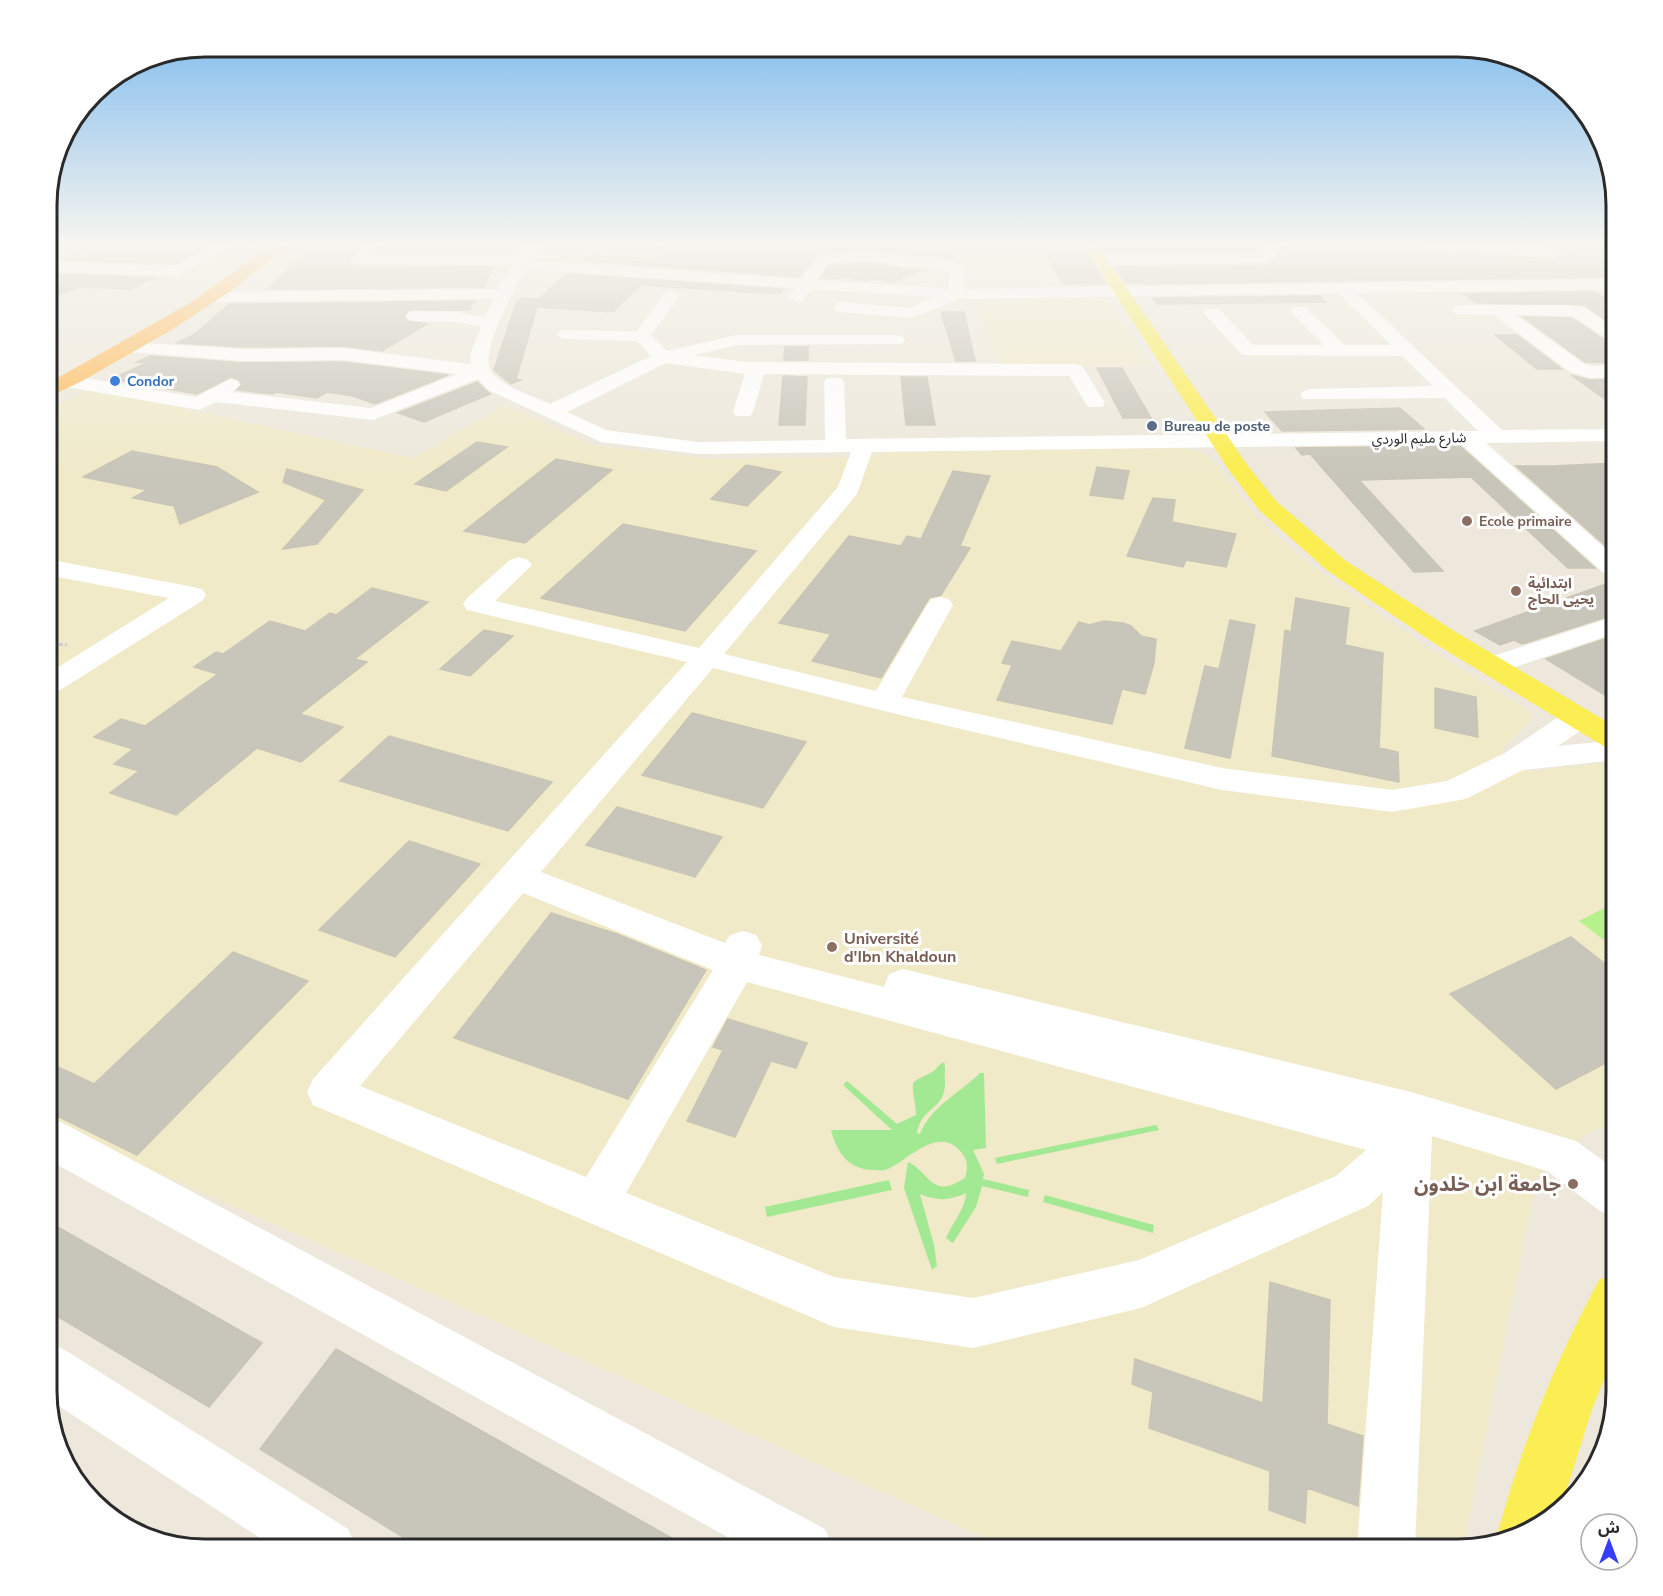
<svg xmlns="http://www.w3.org/2000/svg" width="1663" height="1596" viewBox="0 0 1663 1596" font-family="'Nunito Sans','Noto Sans Arabic',sans-serif">
  <style>
    .education { fill: #f0eac9 }
    .green { fill: #a3e893 }
    .pitch { fill: #b7f18e }
    .building { fill: #c8c6ba; stroke: #c9c5b5; stroke-width: 1.5 }
    .lines { fill: none; stroke-linecap: round; stroke-linejoin: round }
    .path-far1 { stroke: #ccc; stroke-width: 2; stroke-dasharray: 2 1.5; stroke-linecap: butt }
    .path { stroke: #ccc; stroke-width: 3; stroke-dasharray: 4 2; stroke-linecap: butt }
    .minor { fill: #fff; fill-rule: evenodd }
    .major { fill: #fbee52; fill-rule: evenodd }
    .highway { fill: #ffb955; fill-rule: evenodd }
    .shop-dot { fill: #3f7fe0; stroke: #fff; stroke-width: 2 }
    .service-dot { fill: #5c6f8a; stroke: #fff; stroke-width: 2 }
    .education-dot { fill: #8d6e63; stroke: #fff; stroke-width: 2 }
    .labels { text-anchor: middle; stroke-width: 6; stroke-linejoin: round; paint-order: stroke }
    .far-shop-label { font-size: 14px; font-weight: bold; fill: #366cbe; stroke: #fff; text-anchor: start }
    .far-service-label { font-size: 14px; font-weight: bold; fill: #4e5e75; stroke: #fff; text-anchor: start }
    .far-street-label { font-size: 14px; fill: #2a2a2a; stroke: #fff }
    .far-education-label { font-size: 14px; font-weight: bold; fill: #785e54; stroke: #fff; text-anchor: start }
    .education-label { font-size: 16px; font-weight: bold; fill: #785e54; stroke: #fff; text-anchor: start }
    .near-education-label { font-size: 20px; font-weight: bold; fill: #785e54; stroke: #fff; text-anchor: end }
    .rim { fill: none; stroke: #2a2a2a; stroke-width: 3 }
  </style>
  <rect width="100%" height="100%" fill="#ede8db"/>
  <path class="education" d="M1105,299L1151,366L999,365L977,301Z
    M93,389L413,458L505,405L592,445L713,459L860,457L894,452L1183,448L1200,452L1212,459L1256,516L1305,561L1428,648L1527,709L1534,717L1502,750L1532,771L1609,762L1616,766V1127L1594,1129L1560,1155L1537,1177L1463,1548L1011,1549L47,1124V409Z"/>
  <path class="green" d="M944,1062C946,1069 944,1074 945,1081C946,1111 922,1105 917,1133L920,1134C931,1106 960,1093 980,1073H984L986,1148L973,1150L984,1174L983,1179L1029,1190L1028,1197L982,1186L976,1207L953,1243L946,1238C952,1223 966,1208 966,1193C949,1201 937,1201 920,1194L934,1245L937,1266L932,1270L904,1188L908,1162C931,1173 931,1200 965,1178C968,1168 968,1160 961,1152C939,1125 909,1159 888,1169C884,1171 879,1170 874,1170C849,1170 837,1153 831,1130H892L843,1085L847,1081L897,1124L916,1115C916,1103 912,1094 913,1083C921,1076 925,1077 932,1072C938,1069 937,1065 944,1062Z
    M1156,1125L1159,1130L997,1164L995,1158Z
    M889,1180L892,1190L767,1217L765,1207Z
    M1045,1195L1154,1225L1153,1233L1043,1202Z"/>
  <path class="pitch" d="M1616,902V949L1579,921Z"/>
  <path class="building" d="M91,246H209L175,264L61,260Z
    M314,246H360L349,261L354,266L494,267L483,287L267,289Z
    M380,246H507L503,253L375,254Z
    M660,246H977L948,259L939,256L905,255L867,248L817,255L800,277L582,261L589,255L654,259Z
    M1041,246H1082L1105,283L1063,284Z
    M1101,246H1264L1260,251L1105,253Z
    M1284,246H1420L1429,252L1556,259L1566,251L1550,246H1616V277L1142,284L1141,282L1126,283L1115,267L1265,265L1272,262Z
    M867,262L905,269L922,270L892,283L878,279L865,281L844,276L841,279L821,278L828,266Z
    M47,274L159,278L146,281L131,289L79,287L47,299Z
    M567,274L784,289L780,294L640,285L613,312L537,307L516,379L521,380L511,384L494,370L516,303L522,298L538,299Z
    M1595,292L1616,306V327L1584,305L1476,303L1464,294Z
    M1320,296L1326,302L1157,304L1152,298Z
    M475,301L469,310H409L404,316L407,321L427,324L382,351L343,346L243,347L177,343L195,334L229,304Z
    M941,312H964L975,361H956Z
    M1523,317L1572,318L1609,343L1616,344V363L1585,362Z
    M1495,335H1517L1562,369H1537Z
    M785,347H808V360H784Z
    M150,356L243,363L343,362L448,375L375,404L353,396L327,392L317,398L276,392L273,394L237,390L242,384L238,379L231,377L197,394L111,379L146,363L137,362Z
    M1097,368H1122L1151,418H1123Z
    M1571,375L1590,380L1616,379V407Z
    M783,376L807,377L805,425H779Z
    M901,377H927L935,425H906Z
    M477,382L490,394L424,422L398,413Z
    M1400,408L1424,429L1282,431L1265,412Z
    M477,442L507,447L446,491L415,484Z
    M1460,446L1595,568H1568L1471,477L1359,480L1443,571L1414,572L1310,454L1302,455L1296,448Z
    M132,451L217,467L258,492L180,524L174,506L133,498L147,490L83,477Z
    M556,459L612,470L525,543L464,531Z
    M1616,463V555L1516,466H1552Z
    M746,465L781,472L747,506L711,499Z
    M1097,467L1129,471L1123,499L1090,495Z
    M287,469L363,490L317,544L283,549L326,500L283,482Z
    M953,471L990,476L960,546L970,548L941,595L929,598L881,678L812,661L831,634L779,623L849,536L901,546L907,536L921,539Z
    M1153,498L1175,500L1172,522L1236,534L1226,567L1186,560L1183,567L1127,556Z
    M623,524L756,551L685,631L541,598Z
    M1614,581H1616V614L1522,644L1514,640L1500,645L1475,631Z
    M372,588L428,602L355,659L367,662L300,714L343,727L301,762L257,748L176,815L110,793L139,771L114,764L133,749L94,737L121,719L145,726L218,674L194,667L216,652L223,654L270,621L305,631L330,613L336,615Z
    M1296,598L1349,608L1345,645L1383,653L1379,748L1398,752L1399,782L1272,756L1285,630L1291,632Z
    M1230,620L1255,625L1230,758L1185,748L1205,666L1219,669Z
    M1104,621L1123,623L1131,626L1141,636L1156,639L1154,663L1145,694L1122,689L1112,724L997,700L1012,665L1002,663L1012,641L1061,651L1079,622L1089,625Z
    M484,630L513,636L470,676L440,669Z
    M1616,635V702L1546,659Z
    M1435,688L1476,697L1478,737L1435,728Z
    M692,713L806,742L763,808L642,775Z
    M389,736L552,782L508,831L340,781Z
    M617,807L722,837L695,877L586,845Z
    M409,841L480,864L395,957L319,930Z
    M551,913L617,934L706,970L628,1099L454,1038Z
    M1571,937L1617,973V1057L1556,1089L1450,994Z
    M233,952L308,981L137,1155L47,1111V1075L56,1066L94,1084Z
    M728,1019L807,1043L796,1068L771,1061L735,1137L687,1121L723,1050L713,1047Z
    M47,1221L262,1343L209,1407L47,1310Z
    M1270,1282L1330,1300L1327,1424L1363,1436L1358,1506L1307,1488L1305,1523L1269,1510L1270,1471L1149,1428L1153,1392L1132,1384L1135,1359L1263,1403Z
    M336,1349L693,1550H424L260,1449Z"/>
  <g class="lines">
    <path class="path-far1" d="M1575,252H1616"/>
    <path class="path" d="M47,644L67,645"/>
    <path class="minor" d="M213,246H231L179,276L47,272V262L176,266Z
      M363,246H378L371,256L518,255L524,246H541L531,260L801,279L817,257L867,250L905,257L939,258L963,266L965,269L964,289L1616,279V289L1357,293L1502,430L1616,429V441L1486,443L1616,558V579L1607,576L1461,444L872,452L857,494L724,654L876,691L927,605L931,599L940,597L949,599L953,605L902,697L1222,768L1392,790L1447,781L1505,753L1567,711L1578,709L1589,711L1593,718L1589,725L1558,746L1616,740V760L1523,770L1466,799L1392,812L1222,790L884,711L713,668L541,872L725,943L730,935L743,931L756,935L762,945L759,955L884,987L889,974L903,969L1411,1092L1576,1141L1616,1170V1217L1600,1211L1547,1171L1432,1136L1415,1549H1357L1383,1192L1368,1206L1141,1308L973,1348L834,1327L313,1105L307,1092L313,1079L687,662L467,610L463,604L467,598L510,560L519,557L528,560L532,565L495,601L699,648L838,487L851,452L698,454L601,442L488,390L478,379L373,420L216,402L199,410L68,387L61,385L58,381L61,377L68,375L196,397L230,379L237,381L240,385L232,392L371,408L457,374L343,360L243,361L129,352L123,351L120,347L123,343L129,342L243,349L343,348L471,364L470,355L481,327L457,322L415,321L409,320L406,316L409,312L415,311L457,312L485,317L493,299L214,302L206,297L214,292L498,289L512,265L354,264L351,261ZM867,260L905,267L937,268L949,272L948,289L817,280L827,264ZM525,269L795,288L789,297L797,302L803,301L811,289L934,297L909,308L842,302L836,303L834,307L836,311L842,312L911,318L959,299L1338,293L1391,345H1345L1305,307H1293L1290,311L1324,345H1253L1219,309H1207L1204,313L1242,355L1402,356L1433,386L1310,389L1303,391L1300,395L1303,399L1445,398L1478,431L846,439L844,382L841,378H827L824,382L825,440L698,442L606,430L567,412L666,363L745,374L733,412L736,416H750L753,412L764,374L1069,376L1088,407H1102L1105,403L1082,366L1075,364L746,362L694,355L737,345L902,344L905,340L902,336L896,335H737L667,351L651,335L680,295L672,290L666,291L637,331L560,330L557,334L560,338L566,339L637,341L651,356L550,404C535,397 497,385 490,369C481,349 515,288 525,269ZM523,893L713,970L586,1177L360,1086ZM747,982L1366,1150L1336,1176L1139,1260L973,1298L834,1277L626,1193Z
      M1267,246H1282L1270,261L1265,263L1101,265L1093,260L1101,255L1261,253Z
      M1422,246C1443,246 1554,242 1564,252L1556,257L1429,250Z
      M1461,305H1569L1584,307L1616,329V342L1610,341L1573,316L1516,315L1584,364L1591,366L1616,365V377L1590,378L1570,372L1494,315L1455,314L1452,310L1455,306Z
      M47,559L193,587L202,589L206,595L202,601L57,692L47,695V674L169,598L47,575Z
      M1616,616V633L1491,675L1481,672L1477,666L1481,660Z
      M47,1117L63,1123L825,1529L834,1549H749L47,1159Z
      M47,1342L65,1350L348,1529L357,1549H277L48,1399Z"/>
    <path class="major" d="M1084,246H1098L1248,466L1276,501L1346,561L1454,631L1616,727V750L1605,747L1434,643L1328,571L1260,511L1229,470Z
      M1616,1272V1349L1591,1412L1560,1511L1518,1538L1502,1541L1498,1532C1522,1444 1556,1360 1599,1280Z"/>
    <path class="highway" d="M271,246H287L231,291L173,329L84,380L47,398V384L190,303Z"/>
  </g>
  <linearGradient id="sky" x2="0" y2="1"><stop stop-color="#74b6ee"/><stop offset="0.52" stop-color="#f7f5ef"/><stop offset="1" stop-color="#f7f5ef" stop-opacity="0"/></linearGradient>
  <rect width="1663" height="469" fill="url(#sky)"/>
  <circle class="shop-dot" cx="115" cy="381" r="6"/>
  <circle class="service-dot" cx="1152" cy="426" r="6"/>
  <g class="education-dot">
    <circle cx="1467" cy="521" r="6"/>
    <circle cx="1516" cy="591" r="6"/>
    <circle cx="832" cy="947" r="6"/>
    <circle cx="1573" cy="1184" r="6"/>
  </g>
  <g class="labels">
    <g class="far-shop-label">
      <text x="127" y="386">Condor</text>
    </g>
    <g class="far-service-label">
      <text x="1164" y="431">Bureau de poste</text>
    </g>
    <g class="far-street-label">
      <text transform="translate(1419 438) rotate(-1)" y="5">شارع مليم الوردي</text>
    </g>
    <g class="far-education-label">
      <text x="1479" y="526">Ecole primaire</text>
      <text x="1528" y="588">ابتدائية<tspan x="1528" dy="16">يحيى الحاج</tspan></text>
    </g>
    <g class="education-label">
      <text x="844" y="944">Université<tspan x="844" dy="18">d'Ibn Khaldoun</tspan></text>
    </g>
    <g class="near-education-label">
      <text x="1561" y="1191">جامعة ابن خلدون</text>
    </g>
  </g>
  <path d="M0 0H1663V1596H0ZM205 57H1458A148 148 0 0 1 1606 205V1391A148 148 0 0 1 1458 1539H205A148 148 0 0 1 57 1391V205A148 148 0 0 1 205 57Z" fill="#fff" fill-rule="evenodd"/>
  <path class="rim" d="M205 57H1458A148 148 0 0 1 1606 205V1391A148 148 0 0 1 1458 1539H205A148 148 0 0 1 57 1391V205A148 148 0 0 1 205 57Z"/>
  <g transform="translate(1609 1542)"><circle r="28" fill="#ffffff" stroke="#aaaaaa" stroke-width="1.5"/>
  <path d="M0-4.5L10 22L0 15L-10 22Z" fill="#373dff"/>
  <text y="-9" font-size="16" font-weight="bold" text-anchor="middle" fill="#2a2a2a">ش</text>
  </g>
</svg>
